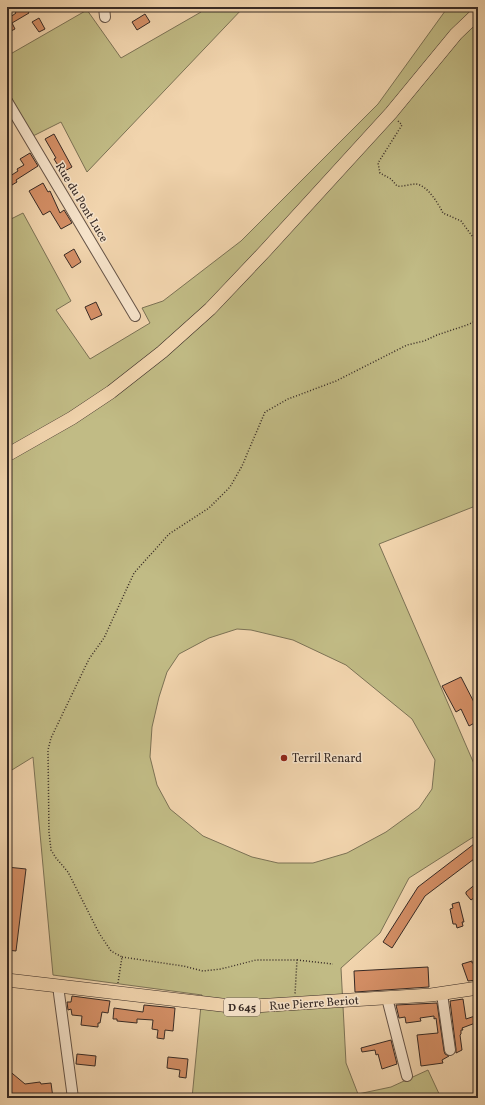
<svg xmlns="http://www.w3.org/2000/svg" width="485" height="1105" viewBox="0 0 485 1105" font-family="Vollkorn,serif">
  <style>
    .green { fill: #c1bb85; stroke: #7c7255; fill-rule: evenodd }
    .building { fill: #d48f66; stroke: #372a25 }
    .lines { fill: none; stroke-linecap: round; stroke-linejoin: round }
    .minor-casing { stroke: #665447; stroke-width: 12 }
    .major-casing { stroke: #372a25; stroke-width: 14 }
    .path { stroke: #372a25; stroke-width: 1.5; stroke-dasharray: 1 2; stroke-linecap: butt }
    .minor { stroke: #f6e3ca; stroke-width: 10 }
    .major { stroke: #f1d4ad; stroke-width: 13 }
    .poi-dot { fill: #8f2418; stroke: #f6e3ca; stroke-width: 1.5 }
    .labels { text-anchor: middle; stroke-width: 3; stroke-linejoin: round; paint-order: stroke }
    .shield { fill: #f6e3ca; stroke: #706256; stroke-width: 1 }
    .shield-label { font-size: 11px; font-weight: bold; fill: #372a25 }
    .street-label { font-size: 12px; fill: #372a25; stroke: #f6e3ca }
    .poi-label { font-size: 12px; fill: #372a25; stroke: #f6e3ca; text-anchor: start }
  </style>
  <rect width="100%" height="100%" fill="#f1d4ad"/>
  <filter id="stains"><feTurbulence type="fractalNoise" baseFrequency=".005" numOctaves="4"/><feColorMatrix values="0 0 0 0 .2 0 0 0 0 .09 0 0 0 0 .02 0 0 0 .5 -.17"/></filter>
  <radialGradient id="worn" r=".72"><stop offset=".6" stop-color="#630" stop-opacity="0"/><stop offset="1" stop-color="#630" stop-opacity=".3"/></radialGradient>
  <path class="green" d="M199,7H244L87,172L61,122L33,136L7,90V56L87,10L121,58L201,12Z
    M448,7H478V505L379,544L478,773V834L409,878L380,933L341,968L346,1063L358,1094L391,1087L428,1070L441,1098H192L202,995L53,975L33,757L7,773V221L23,213L71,301L56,310L90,359L150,323L142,308L163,301L241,241L378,104ZM237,629L251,630L293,640L346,665L412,719L435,760L432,789L419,808L386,832L347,853L313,863H278L252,857L203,836L170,809L157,785L150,757L152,727L159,697L167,672L179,654L209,638Z"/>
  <path class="building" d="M12,7H25L29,13L12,23L15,29L7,33V15L9,18L16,13Z
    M145,14L150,22L137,30L132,22Z
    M39,18L45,29L39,32L32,22Z
    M54,134L72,167L63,172L60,167H59L54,159L56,158L45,139Z
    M30,153L38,166L16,180L17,182L12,185L7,178L18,171L17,169L24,165L20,159Z
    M43,183L48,192L50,191L60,213L64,210L72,223L61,229L50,211L43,215L29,191Z
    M74,249L81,262L72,268L64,255Z
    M96,302L102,315L91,320L85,307Z
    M461,677L478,710V721L469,726L461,709L456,712L442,686Z
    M478,841V856L425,896L392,948L383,942L418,887Z
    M7,867L26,869L16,951L7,950Z
    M478,882V895L471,900L466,894V892Z
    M459,902L464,922H462L463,926L457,928L456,924H453L450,909L453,908L452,904Z
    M472,961V963L478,962V980L468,981L462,964Z
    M428,967L429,987L355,992L354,971Z
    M72,996L110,1001L108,1013L102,1012L100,1023H98V1027L81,1025L82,1016L72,1015L71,1009L68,1010L67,1002H71Z
    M463,999L466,1019L478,1015V1022L462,1028L463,1030H461V1034L460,1035L462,1050L456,1053V1049L450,1001Z
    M437,1003L444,1051L445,1054L449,1056L442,1060L443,1063L421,1066L417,1035L438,1033L436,1018L434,1019V1016L420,1018L421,1021L406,1023L405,1017L399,1018L396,1005Z
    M144,1005L175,1008L173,1031L165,1030L164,1039L157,1038L158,1030L152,1029L153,1020L137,1019V1023L117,1021V1019H113L114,1008L143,1012Z
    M391,1040L397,1064L382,1069L378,1054L376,1055L375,1050L362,1052L361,1048Z
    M77,1054L96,1056L95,1066L76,1064Z
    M168,1057L188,1059L186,1078L179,1077L180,1070L167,1068Z
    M7,1069L25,1084L40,1082L41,1084L51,1083L53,1098H7Z"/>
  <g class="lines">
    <g class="minor-casing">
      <path id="minor" d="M104,7L105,17
        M7,101L135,316
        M58,986L73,1098
        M442,994L450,1050
        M387,998L407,1076"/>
    </g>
    <g class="major-casing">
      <path id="major" d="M7,455L72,418L111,392L162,352L210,309L265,251L391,113L456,34L478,13
        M7,980L239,1007L431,995L478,988"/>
    </g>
    <path class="path" d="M398,121L402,125L378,163L380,173L391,179L397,186C403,187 410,184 416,184C427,185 438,203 443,213L461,221L478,244
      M122,957L183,966L203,971L221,969L256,960H297L295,994
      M297,960L333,964
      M118,983L122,957L111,951L99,933L68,872L56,858L51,850L49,832L48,750L51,738L89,659L104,638L134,573L169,534L209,508L230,487L242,466L265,412L288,399L336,381L407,345L424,341L437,335L467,325L478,320"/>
    <use href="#minor" class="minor"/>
    <use href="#major" class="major"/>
  </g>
  <circle class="poi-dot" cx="284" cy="758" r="4"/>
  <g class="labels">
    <rect class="shield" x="224" y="998" width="36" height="18" rx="3"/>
    <g class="shield-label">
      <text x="242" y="1011">D 645</text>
    </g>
    <g class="street-label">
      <text transform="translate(82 202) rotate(59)" y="4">Rue du Pont Luce</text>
      <text transform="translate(314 1003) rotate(-4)" y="4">Rue Pierre Beriot</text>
    </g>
    <g class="poi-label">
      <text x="292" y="762">Terril Renard</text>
    </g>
  </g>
  <rect width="485" height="1105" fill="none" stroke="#f1d4ad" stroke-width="24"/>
  <rect x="8" y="8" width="469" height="1089" fill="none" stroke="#372a25" stroke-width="2"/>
  <rect x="12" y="12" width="461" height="1081" fill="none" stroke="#372a25"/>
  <rect width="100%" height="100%" filter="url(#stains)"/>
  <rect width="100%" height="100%" fill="url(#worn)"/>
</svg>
